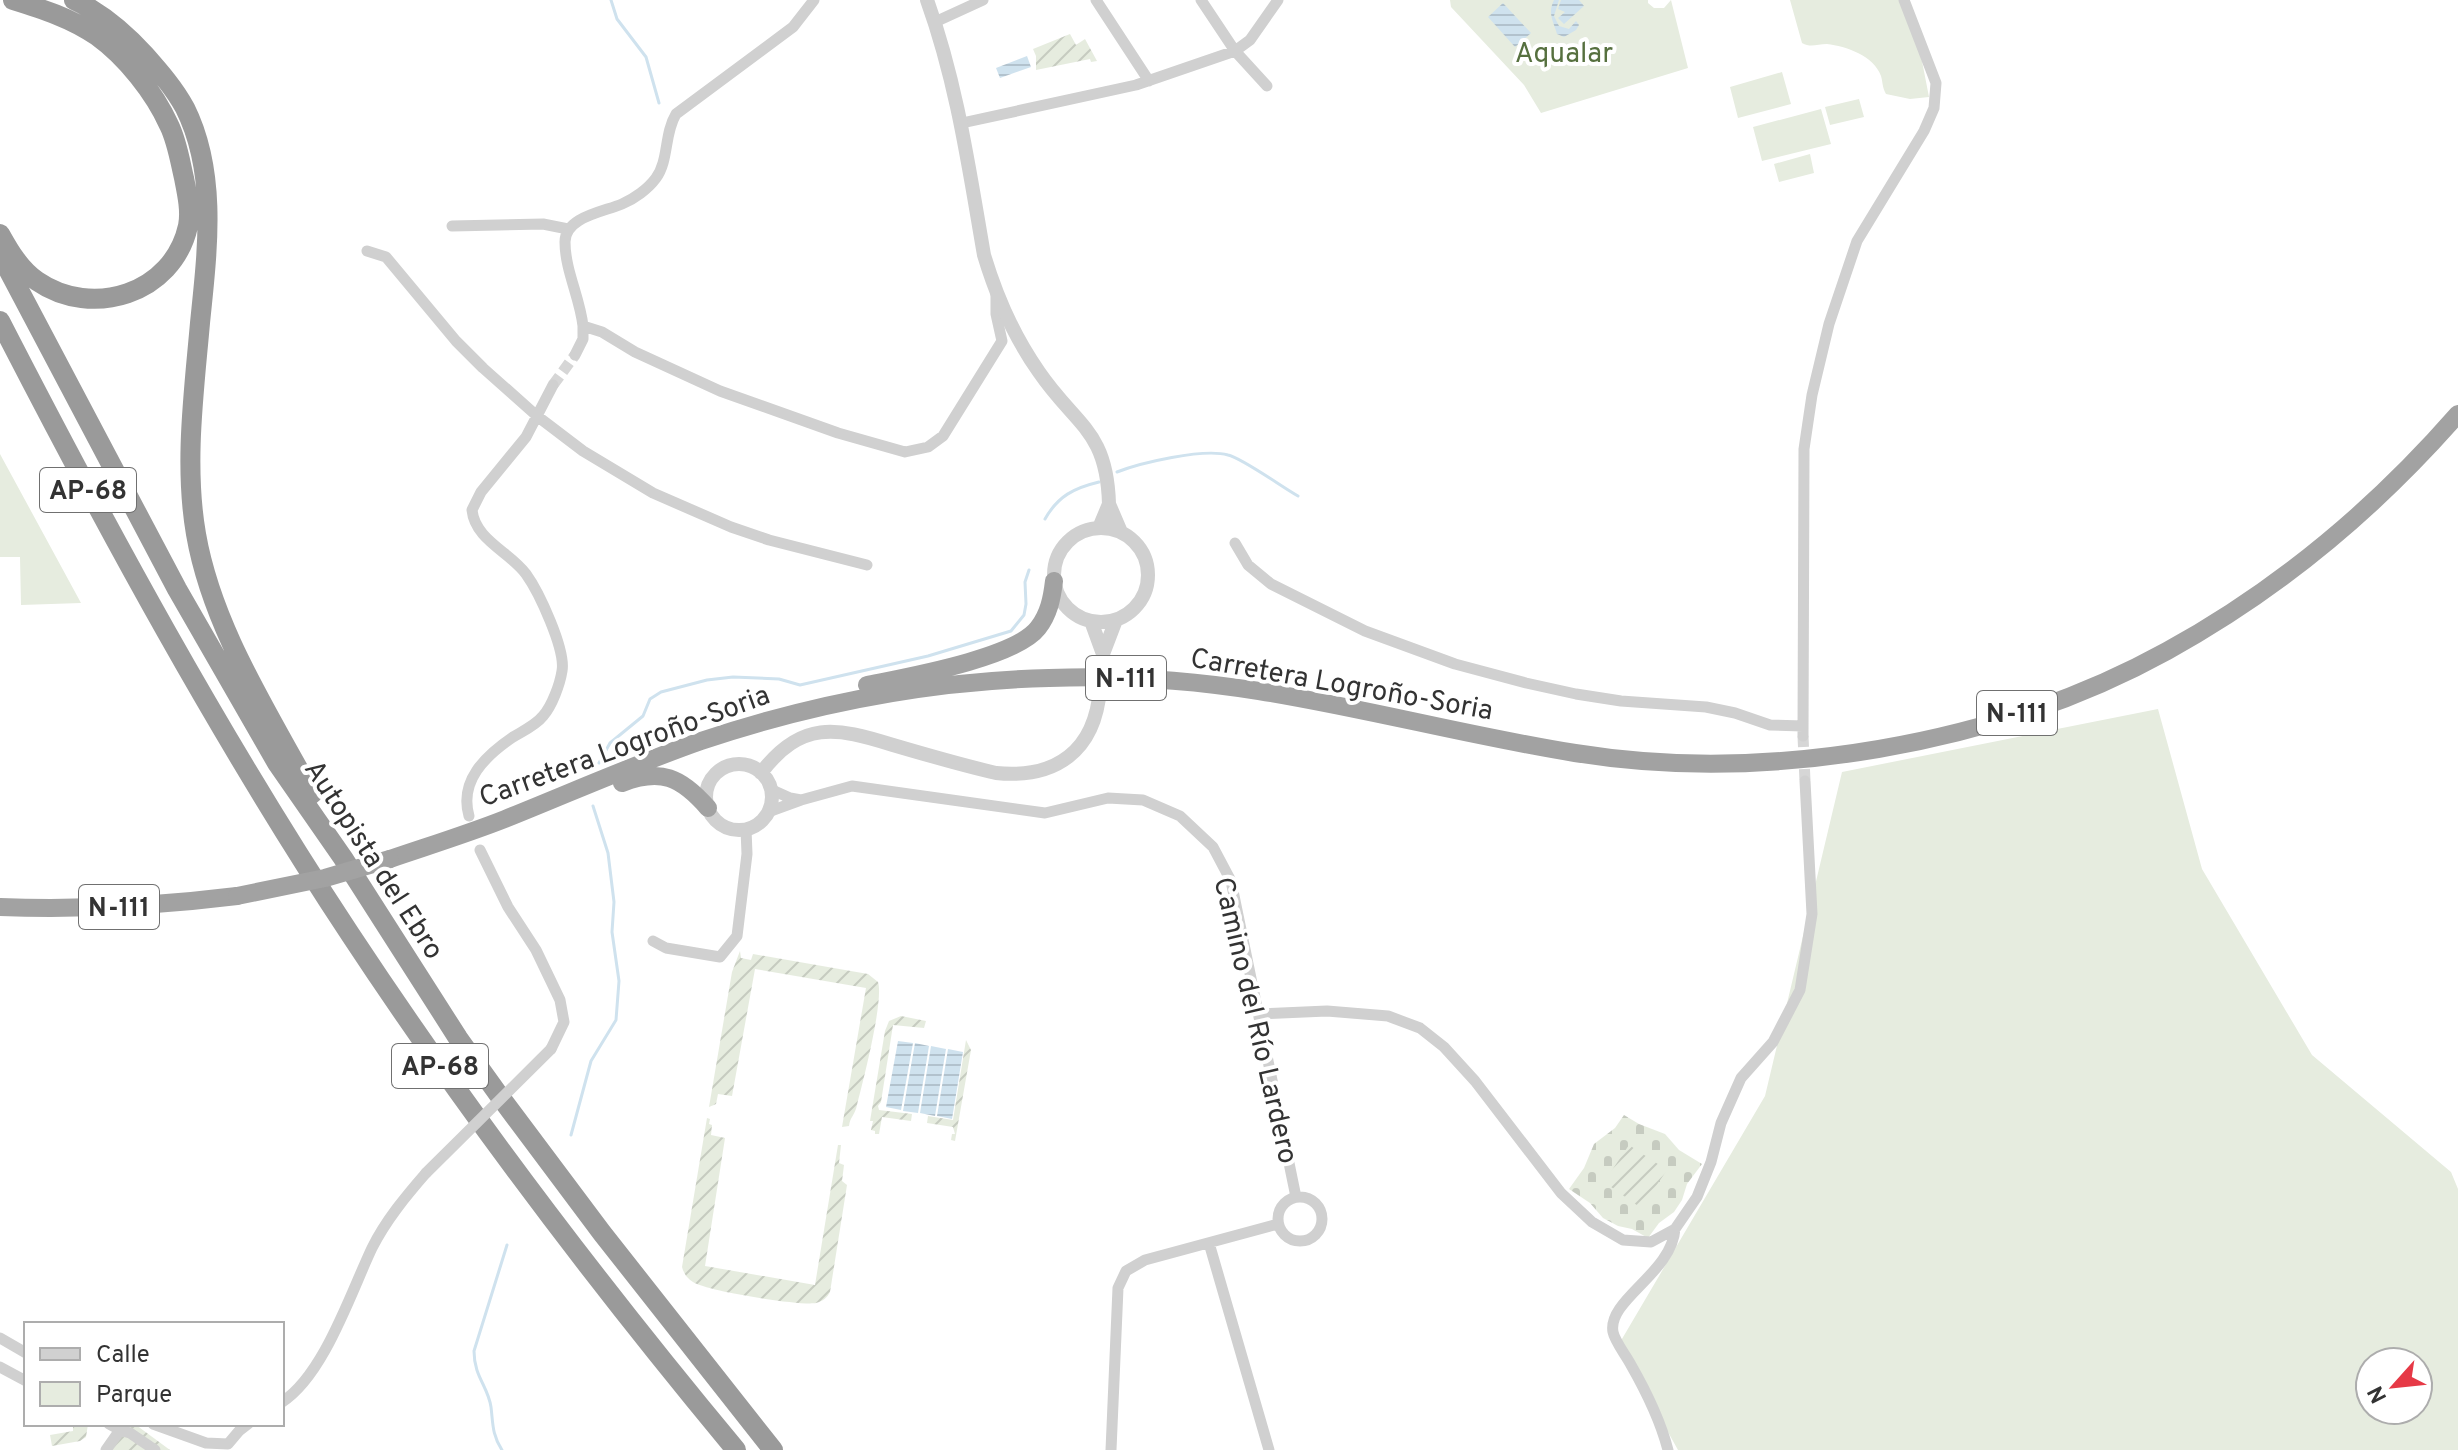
<svg xmlns="http://www.w3.org/2000/svg" width="2458" height="1450" viewBox="0 0 2458 1450" font-family="Overpass,sans-serif">
  <style>
    .green { fill: #e6ecdf; fill-rule: evenodd }
    .cemetery { fill: url(#cemetery-stones) }
    .garden { fill: url(#garden-furrows) }
    .water { fill: url(#water-rules) }
    .lines { fill: none; stroke-linecap: round; stroke-linejoin: round }
    .stream { stroke: #cfe2ee; stroke-width: 3 }
    .minor-tunnel { stroke: #d6d6d6; stroke-width: 11; stroke-dasharray: 11 5.5; stroke-linecap: butt }
    .minor { stroke: #d0d0d0; stroke-width: 11 }
    .tertiary { stroke: #d0d0d0; stroke-width: 14 }
    .trunk { stroke: #a2a2a2; stroke-width: 18 }
    .motorway { stroke: #9a9a9a; stroke-width: 20 }
    .minor-bridge { stroke: #d0d0d0; stroke-width: 11 }
    .trunk-bridge { stroke: #a2a2a2; stroke-width: 18 }
    .labels { text-anchor: middle; stroke-width: 8; stroke-linejoin: round; paint-order: stroke }
    .shield { fill: #fff; stroke: #707070; stroke-width: 2 }
    .shield-label { font-size: 26px; font-weight: bold; fill: #333 }
    .park-label { font-size: 28px; fill: #56703f; stroke: #fff }
    .street-label { font-size: 28px; fill: #333; stroke: #fff }
  </style>
  <defs>
    <pattern id="cemetery-stones" width="16" height="16" patternUnits="userSpaceOnUse" patternTransform="scale(2)"><rect width="16" height="16" fill="#e6ecdf"/><path d="M2 7V4a2 2 0 0 1 4 0v3zM10 15v-3a2 2 0 0 1 4 0v3z" fill="#c6cbc0"/></pattern>
    <pattern id="garden-furrows" width="10" height="10" patternUnits="userSpaceOnUse" patternTransform="scale(2)"><rect width="10" height="10" fill="#e6ecdf"/><path d="M-1 1l2-2M0 10L10 0M9 11l2-2" fill="none" stroke="#c6cbc0"/></pattern>
    <pattern id="water-rules" width="6" height="5" patternUnits="userSpaceOnUse" patternTransform="scale(2)"><rect width="6" height="5" fill="#cfe2ee"/><path d="M0 2.5h6" fill="none" stroke="#b2c2cd"/></pattern>
  </defs>
  <rect width="100%" height="100%" fill="#fff"/>
  <path class="green" d="M1450,0H1648V3L1654,8H1664L1671,0L1688,68L1541,113L1524,85L1451,7Z
    M1790,0H1900L1921,56L1929,97L1910,99L1886,94C1882,87 1883,83 1881,76C1874,56 1846,46 1827,44C1817,44 1811,48 1802,43Z
    M1782,72L1791,104L1738,118L1730,87Z
    M1859,99L1864,117L1830,125L1825,107Z
    M1821,109L1831,144L1762,161L1753,127Z
    M1810,154L1814,173L1779,182L1774,164Z
    M0,454L81,603L21,605L20,557H0Z
    M2158,709L2202,869L2312,1055L2451,1172L2458,1189V1450H1678L1619,1344L1765,1096L1842,772ZM2370,1362H2418V1410H2370Z"/>
  <path class="cemetery" d="M1624,1115L1639,1124L1665,1134L1679,1150L1702,1164L1687,1184L1682,1200L1674,1212L1659,1223L1648,1238L1632,1229L1618,1226L1603,1218L1590,1203L1569,1189L1584,1168L1594,1144L1615,1128Z"/>
  <path class="garden" d="M1070,34L1076,45L1085,39L1097,61L1091,62L1090,59L1036,70V56L1033,49Z
    M740,951L741,958L751,960L753,954L868,974L878,982C884,1000 863,1082 857,1105C855,1115 850,1117 849,1126L842,1127L866,988L755,969L732,1096L718,1094L716,1104L709,1107L732,972Z
    M901,1016L926,1021L924,1028L893,1025L881,1102L878,1106L879,1110L912,1114L911,1121L882,1117L879,1134H875V1131L871,1130L873,1121H870L885,1031L889,1021Z
    M966,1040L971,1050L955,1141L951,1140L952,1134H955L953,1127L927,1123L928,1116L953,1120Z
    M707,1118L710,1119L709,1124L712,1125L711,1135L725,1138L705,1266L815,1285L838,1145H841L839,1163L844,1165L842,1181L847,1185L830,1292C827,1298 823,1301 816,1303C800,1306 706,1291 693,1282C687,1278 684,1274 682,1267Z
    M1629,1145L1667,1170L1641,1208L1604,1182Z
    M73,1424H88L86,1437L80,1441L52,1446L50,1435L73,1431Z
    M136,1425L170,1450H110L127,1426Z"/>
  <path class="water" d="M1554,0H1559L1554,16L1559,26L1569,29L1576,21L1579,25L1576,30L1564,37L1557,34C1554,22 1547,14 1554,0Z
    M1561,0H1579L1584,6L1564,24L1558,18L1565,12L1558,9Z
    M1503,3L1531,33L1515,47L1488,17Z
    M1027,56L1031,67L1000,78L996,68Z
    M898,1041L913,1043L901,1110L886,1107Z
    M915,1043L929,1046L918,1113L903,1111Z
    M931,1046L946,1049L935,1116L920,1113Z
    M948,1049L963,1052L952,1119L937,1116Z"/>
  <g class="lines">
    <path class="stream" d="M611,0L617,19L646,57L659,103
      M1117,472C1140,463 1203,448 1228,455C1242,458 1282,487 1298,496
      M1045,519C1058,496 1074,488 1099,482
      M599,763L610,743L643,716L650,699L661,692L707,680L733,677L779,679L800,685L928,656L1011,631L1024,615L1026,604L1025,582L1029,570
      M571,1135L591,1061L616,1020L619,981L612,932L614,902L608,853L593,806
      M502,1450C492,1435 493,1423 491,1407C488,1386 474,1377 474,1351L507,1245"/>
    <path class="minor-tunnel" d="M553,385L575,355
      M1803,736L1805,781"/>
    <path class="minor" d="M1096,0L1149,81
      M1201,0L1235,51L1267,86
      M935,22L983,0
      M962,123L1136,85L1235,51L1250,40L1278,0
      M452,226L543,224L568,229
      M367,251L386,257L456,341L483,368L537,416L583,451L653,493L731,527L769,540L867,565
      M583,326L602,332L635,352L720,391L838,433L905,452L928,447L943,436L1002,341L996,314V294
      M575,355L583,339V326C580,298 565,270 565,242C565,217 603,212 622,204C634,199 648,189 656,178C669,160 664,134 676,114L793,27L814,0
      M1235,543L1248,565L1271,584L1365,631L1455,664L1526,683L1576,694L1621,701L1706,707L1735,713L1770,725L1803,726
      M1803,736L1804,449L1812,395L1829,324L1857,241L1924,131L1934,108L1936,83L1904,0
      M801,800L852,786L1045,813L1108,798L1143,800L1180,816L1213,847L1231,881L1296,1197
      M768,812L801,800L790,798L770,789
      M469,816C459,781 485,756 513,737C523,731 536,725 543,716C552,706 560,684 562,671C566,650 539,592 526,574C510,552 475,540 472,510L481,492L526,437L553,385
      M480,850L508,907L536,950L560,1000L564,1022L551,1049
      M653,941L666,948L720,957L737,936L747,854L746,829
      M1258,1014L1327,1011L1388,1016L1420,1028L1444,1047L1475,1081L1561,1193L1592,1222L1623,1240L1651,1242L1675,1229L1697,1197L1711,1162L1721,1123L1741,1078L1773,1042L1800,990L1812,914L1805,781
      M1278 1219a22 22 0 1 1 44 0a22 22 0 1 1-44 0Z
      M1209,1243L1269,1450
      M0,1338L26,1353
      M0,1367L26,1381
      M282,1402C324,1375 351,1292 372,1248C386,1220 406,1196 426,1173
      M153,1424L206,1443L228,1444L239,1431L248,1424
      M120,1430L130,1433L155,1450
      M106,1450L120,1430L109,1424
      M1111,1450L1118,1288L1126,1271L1145,1260L1278,1224
      M1668,1450C1660,1419 1647,1393 1631,1365C1626,1355 1615,1342 1613,1332C1607,1300 1672,1273 1675,1229"/>
    <path class="tertiary" d="M927,0C957,83 969,169 984,255C996,295 1015,338 1039,372C1076,426 1107,430 1109,504
      M1099,528L1109,504L1121,532
      M1054 575a47 47 0 1 1 94 0a47 47 0 1 1-94 0Z
      M1091,621L1103,654L1116,620
      M706 797a33 33 0 1 1 66 0a33 33 0 1 1-66 0Z
      M761,773C801,720 836,727 893,745C927,755 961,765 996,773C1056,779 1095,751 1100,689"/>
    <path class="trunk" d="M867,685C906,677 1015,658 1038,628C1049,614 1052,598 1054,581
      M622,783C661,768 681,777 708,808
      M390,859C428,846 467,834 505,819C570,793 635,764 701,741C814,703 930,681 1049,678C1119,675 1190,680 1259,691C1365,708 1469,736 1575,753C1767,784 1997,745 2167,651C2278,590 2375,509 2458,414
      M0,907C80,910 157,906 237,896"/>
    <path class="motorway" d="M74,0C102,13 124,32 145,55C160,72 174,88 185,108C218,174 207,253 200,323C194,392 184,465 196,534C212,627 268,712 312,794
      M0,234C10,252 20,269 37,281C92,319 173,294 188,226C191,211 187,193 184,178C180,161 177,141 169,125C154,92 126,57 97,36C71,18 42,9 13,0
      M0,254L177,589L277,763L343,858L458,1038L501,1098L602,1233L773,1450
      M0,321C108,531 220,737 350,934C468,1113 599,1285 736,1450"/>
    <path class="minor-bridge" d="M426,1173L551,1049"/>
    <path class="trunk-bridge" d="M237,896L325,878L390,859"/>
  </g>
  <g class="labels">
    <g class="shield">
      <rect x="40" y="468" width="96" height="44" rx="6"/>
      <rect x="1086" y="656" width="80" height="44" rx="6"/>
      <rect x="1977" y="691" width="80" height="44" rx="6"/>
      <rect x="79" y="885" width="80" height="44" rx="6"/>
      <rect x="392" y="1044" width="96" height="44" rx="6"/>
    </g>
    <g class="shield-label">
      <text x="88" y="499">AP-68</text>
      <text x="1126" y="687">N-111</text>
      <text x="2017" y="722">N-111</text>
      <text x="119" y="916">N-111</text>
      <text x="440" y="1075">AP-68</text>
    </g>
    <g class="park-label">
      <text x="1564" y="62">Aqualar</text>
    </g>
    <g class="street-label">
      <text transform="translate(1342 683) rotate(10)" y="10">Carretera Logroño-Soria</text>
      <text transform="translate(624 745) rotate(-20)" y="10">Carretera Logroño-Soria</text>
      <text transform="translate(375 859) rotate(57)" y="10">Autopista del Ebro</text>
      <text transform="translate(1257 1020) rotate(77)" y="10">Camino del Río Lardero</text>
    </g>
  </g>
  <rect x="24" y="1322" width="260" height="104" fill="#ffffff" stroke="#adadad" stroke-width="2"/>
  <rect x="40" y="1348" width="40" height="12" fill="#d0d0d0" stroke="#adadad" stroke-width="2"/>
  <text x="96" y="1362" font-size="24" fill="#333333">Calle</text>
  <rect x="40" y="1382" width="40" height="24" fill="#e6ecdf" stroke="#adadad" stroke-width="2"/>
  <text x="96" y="1402" font-size="24" fill="#333333">Parque</text>
  <g transform="translate(2394 1386) rotate(243)"><circle r="38" fill="#ffffff" stroke="#adadad" stroke-width="2"/>
  <path d="M0-6L14 30L0 20L-14 30Z" fill="#e63946"/>
  <text y="-12" font-size="22" font-weight="bold" text-anchor="middle" fill="#333333">N</text>
  </g>
</svg>
